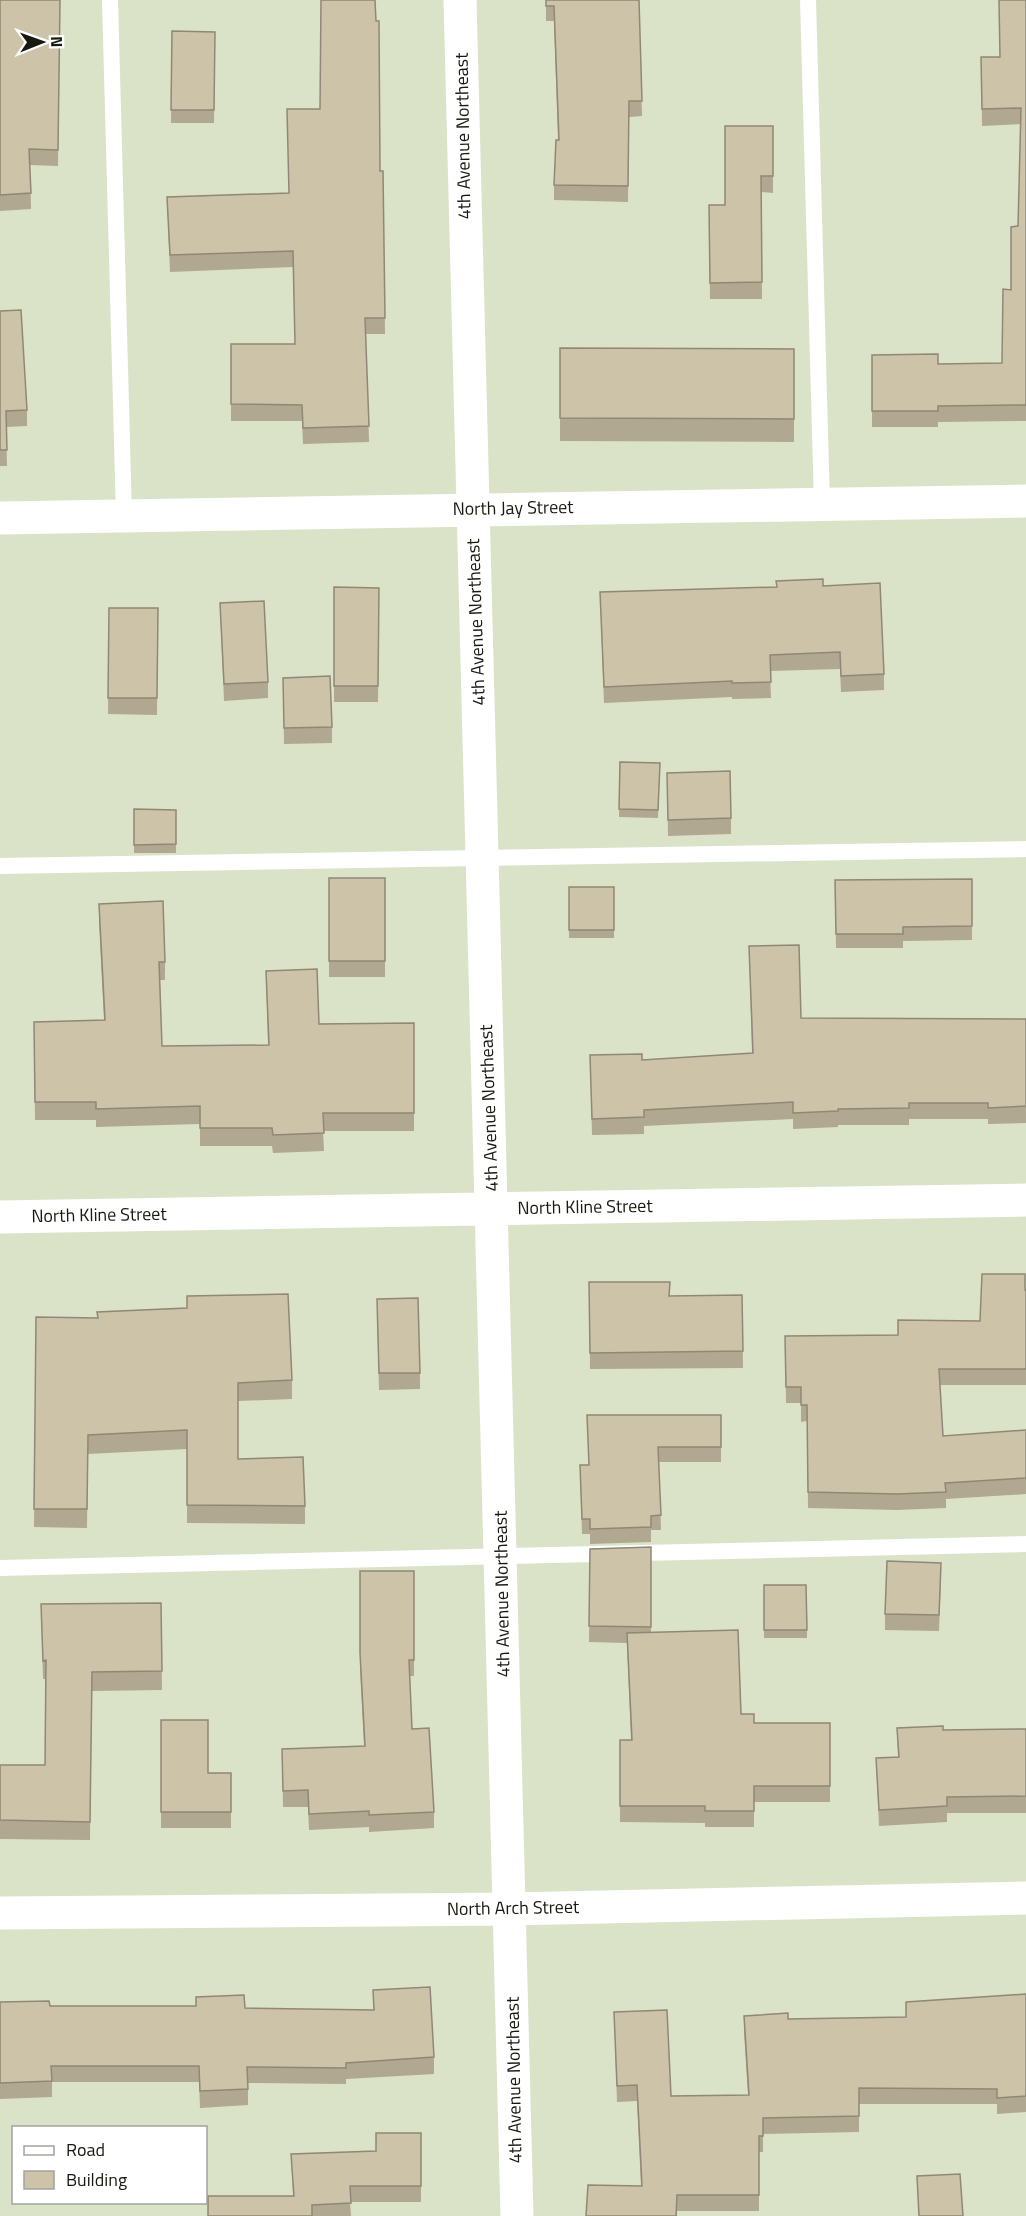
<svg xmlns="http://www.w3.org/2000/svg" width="1026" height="2216" viewBox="0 0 1026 2216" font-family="'Titillium Web',sans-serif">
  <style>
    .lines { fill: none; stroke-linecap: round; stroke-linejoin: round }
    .lane { stroke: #fff; stroke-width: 16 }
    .street { stroke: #fff; stroke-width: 33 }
    .wall { fill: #b0a891 }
    .building { fill: #cdc3a9; stroke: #908876; stroke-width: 1.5 }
    .labels { text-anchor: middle; stroke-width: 6; stroke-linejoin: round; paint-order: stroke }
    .street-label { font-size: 18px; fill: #16190f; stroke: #fff }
  </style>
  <rect width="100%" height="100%" fill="#dae3c8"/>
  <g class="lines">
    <path class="lane" d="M110,0L124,515
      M808,0L822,504
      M0,866L1026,849
      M0,1568L1026,1544"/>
    <path class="street" d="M460,0L517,2216
      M0,518L1026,501
      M0,1217L1026,1200
      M0,1913L510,1909L1026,1898"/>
  </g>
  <path class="wall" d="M0,0H60L58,166L30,165L31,209L0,211Z
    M546,0H639L642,116L629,117L628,202L554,200V185L558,140L554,21H546Z
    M1026,0V421L938,422V427H872V355L938,364L1002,363L1011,290L1018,226L1021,124L982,126L981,57H1000Z
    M172,31L215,32L214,123H171Z
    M320,109L380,171H383L385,334H366L369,442L303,444L302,421H231V344H295L293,267L170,272L167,197L289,193Z
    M773,126V193L761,192L762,299H710L709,205H725Z
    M0,311L27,410V426L6,427L7,466H0Z
    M560,348L794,349V442L560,441Z
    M823,586L884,674V690L841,692L840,669L770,671L771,698L732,699V697L604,703L600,592Z
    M334,587L379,588L378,702H334Z
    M220,603L268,682V698L224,701Z
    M109,608H158L157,715L108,714Z
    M283,678L332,727V743L284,744Z
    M620,762L660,763L658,818L619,817Z
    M667,773L731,818V834L668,836Z
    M134,809L176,810V853H134Z
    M329,878H385V977H329Z
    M972,879V940L903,941V948H836L835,880Z
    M569,887H614V938H569Z
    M99,904L165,962V980H160L162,1046L268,1045L266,971L319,1024L414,1023V1131H323L324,1151L273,1153L272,1146H200V1124L96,1127V1120H35L34,1022L104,1020L99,922Z
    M749,946L801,1018L1026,1019V1123L988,1124V1119H909V1125H838V1127L793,1129V1119L644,1126V1134L592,1135L590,1055L642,1060L752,1053Z
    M589,1282L669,1296L742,1295L743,1368L590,1369Z
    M1025,1290H1026V1385H940L943,1436L1026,1430V1494L946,1499V1508L897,1510L808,1508L807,1421L801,1422V1403H786L785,1336L898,1335L980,1321Z
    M377,1315L420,1373V1389L379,1390Z
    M36,1317L292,1380V1399L238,1401V1459L305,1506V1524L187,1523V1449L88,1454L87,1528L34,1527Z
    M587,1415H721V1462H659L661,1530H651V1542L590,1544V1534H582L580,1465H589Z
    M651,1547V1632L741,1714L754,1723H830V1802H754V1827H705V1823L620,1822V1740H631L627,1643L589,1642L590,1549Z
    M360,1571H414V1676H409L412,1729L434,1812V1828L369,1832V1827L309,1830L308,1807H283L282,1749L364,1746L360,1669Z
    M941,1579L939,1631L885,1630V1614Z
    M764,1585H806L807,1638H764Z
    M161,1603L162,1690L92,1691L90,1840L0,1839V1765H45L46,1679H43L41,1604Z
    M161,1720L208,1773H231V1828H161Z
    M897,1728L943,1730L1026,1729V1813H947V1822L879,1826L876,1758L898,1757Z
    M373,1990L434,2057V2074L346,2079V2084L248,2083V2105L200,2108L199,2082H52V2097L0,2099V2002L50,2006L374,2010Z
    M1026,1994V2112L997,2114V2104H859V2132L763,2134V2152H759V2211H677V2216H586L641,2186L637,2101L617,2102L614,2012L671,2096L748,2095L744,2032V2016L788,2019L906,2017Z
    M421,2133V2202H350L351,2216H208L293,2196L291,2154L376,2151Z
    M917,2176L963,2216H919Z"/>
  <path class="building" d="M0,0H60L58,150L29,149L31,193L0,195Z
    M321,0H375L376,21H379L380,171H383L385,318H365L369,426L303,428L302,405L231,404V344H295L293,251L170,255L167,197L289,193L287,109H320Z
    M546,0H639L642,101H629L628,186L554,185L556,140H559L554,6H546Z
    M999,0H1026V405L938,406V411H872V355L938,354V364L1002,363L1003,289L1011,290V227L1018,226L1021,108L982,109L981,57H1000Z
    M172,31L215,32L214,110H171Z
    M725,126H773V176H761L762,282L710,283L709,205H725Z
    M21,310L27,410L6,411L7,450H0V311Z
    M560,348L794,349V419L560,418Z
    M823,579V586L880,583L884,674L841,676L840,652L770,655L771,682L732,683V681L604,687L600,592L777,587L776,581Z
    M334,587L379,588L378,686H334Z
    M264,601L268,682L224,684L220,603Z
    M109,608H158L157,698H108Z
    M330,676L332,727L284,728L283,678Z
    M620,762L660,763L658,810L619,809Z
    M730,771L731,818L668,820L667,773Z
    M134,809L176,810V844L134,845Z
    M329,878H385V961H329Z
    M972,879V926L903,927V934H836L835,880Z
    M569,887H614V930H569Z
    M163,901L165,962H159L162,1046L269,1045L266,971L317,969L319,1024L414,1023V1113H323L324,1133L273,1135L272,1128H200V1106L96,1109V1102H35L34,1022L105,1020L99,904Z
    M799,945L801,1018L1026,1019V1106L988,1108V1103H909V1108L838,1109V1111L793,1113V1102L644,1110V1117L592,1119L590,1055L642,1054V1060L753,1053L749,946Z
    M982,1274H1025V1290H1026V1369H939L943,1436L1026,1430V1478L945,1483L946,1492L897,1494L808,1492L807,1405H801V1387H786L785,1336L898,1335V1320L980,1321Z
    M589,1282H670L669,1296L742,1295L743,1351L590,1353Z
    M288,1294L292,1380L238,1383V1459L303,1457L305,1506L187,1505V1430L88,1435L87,1509H34L36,1317L98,1318L97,1312L187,1308V1296Z
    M418,1298L420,1373H379L377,1299Z
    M587,1415H721V1447H658L661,1515L651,1516V1527L590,1529V1519H582L580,1465H589Z
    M651,1547V1627L589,1626L590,1549Z
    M887,1561L941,1563L939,1615L885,1614Z
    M360,1571H414V1660H409L412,1729L429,1728L434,1812L369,1815V1811L309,1814L308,1790L283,1791L282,1749L365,1746L360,1653Z
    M764,1585H806L807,1630H764Z
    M161,1603L162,1671L92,1672L90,1822L0,1820V1765H45L46,1660L43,1661L41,1604Z
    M738,1630L741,1714H754V1723H830V1786H754V1811H705V1806H620V1740H632L627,1633Z
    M161,1720H208V1773H231V1812H161Z
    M943,1726V1730L1026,1729V1796L947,1797V1806L879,1810L876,1758L899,1757L897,1728Z
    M430,1987L434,2057L346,2063V2068L247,2067L248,2089L200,2091L199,2066H51L52,2081L0,2083V2002L49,2001L50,2006H196V1997L244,1995L245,2008L374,2010L373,1990Z
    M1026,1994V2096L997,2098V2089L859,2088V2116L763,2118V2136H759V2195H677L676,2216H586L588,2185L642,2186L637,2085L617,2086L614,2012L667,2010L671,2096L749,2095L744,2016L788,2013V2019L906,2017V2002Z
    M376,2133H421V2186H350L351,2203L312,2205V2216H208V2196H294L291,2154L376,2151Z
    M960,2174L963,2216H919L917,2176Z"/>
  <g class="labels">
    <g class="street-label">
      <text transform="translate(463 136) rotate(-91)" y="6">4th Avenue Northeast</text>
      <text transform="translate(513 508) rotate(-1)" y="6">North Jay Street</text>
      <text transform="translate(476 622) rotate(-92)" y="6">4th Avenue Northeast</text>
      <text transform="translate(489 1108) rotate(-92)" y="6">4th Avenue Northeast</text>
      <text transform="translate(585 1207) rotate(-1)" y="6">North Kline Street</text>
      <text transform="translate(99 1215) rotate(-1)" y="6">North Kline Street</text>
      <text transform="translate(502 1594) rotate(-91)" y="6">4th Avenue Northeast</text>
      <text transform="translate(513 1908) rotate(-1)" y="6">North Arch Street</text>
      <text transform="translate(514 2080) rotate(-91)" y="6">4th Avenue Northeast</text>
    </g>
  </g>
  <rect x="12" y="2126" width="195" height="78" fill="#ffffff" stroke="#a2a39f" stroke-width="1.5"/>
  <rect x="24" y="2146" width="30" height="9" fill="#ffffff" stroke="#a2a39f" stroke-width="1.5"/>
  <text x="66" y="2156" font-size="18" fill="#16190f">Road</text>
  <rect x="24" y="2171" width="30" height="18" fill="#cdc3a9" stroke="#a2a39f" stroke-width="1.5"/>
  <text x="66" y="2186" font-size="18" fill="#16190f">Building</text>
  <g transform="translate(42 42) rotate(89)" stroke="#ffffff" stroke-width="4.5" paint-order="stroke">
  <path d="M0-4.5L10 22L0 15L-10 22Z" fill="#16190f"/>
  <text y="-9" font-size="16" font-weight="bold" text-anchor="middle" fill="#16190f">N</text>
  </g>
</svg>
